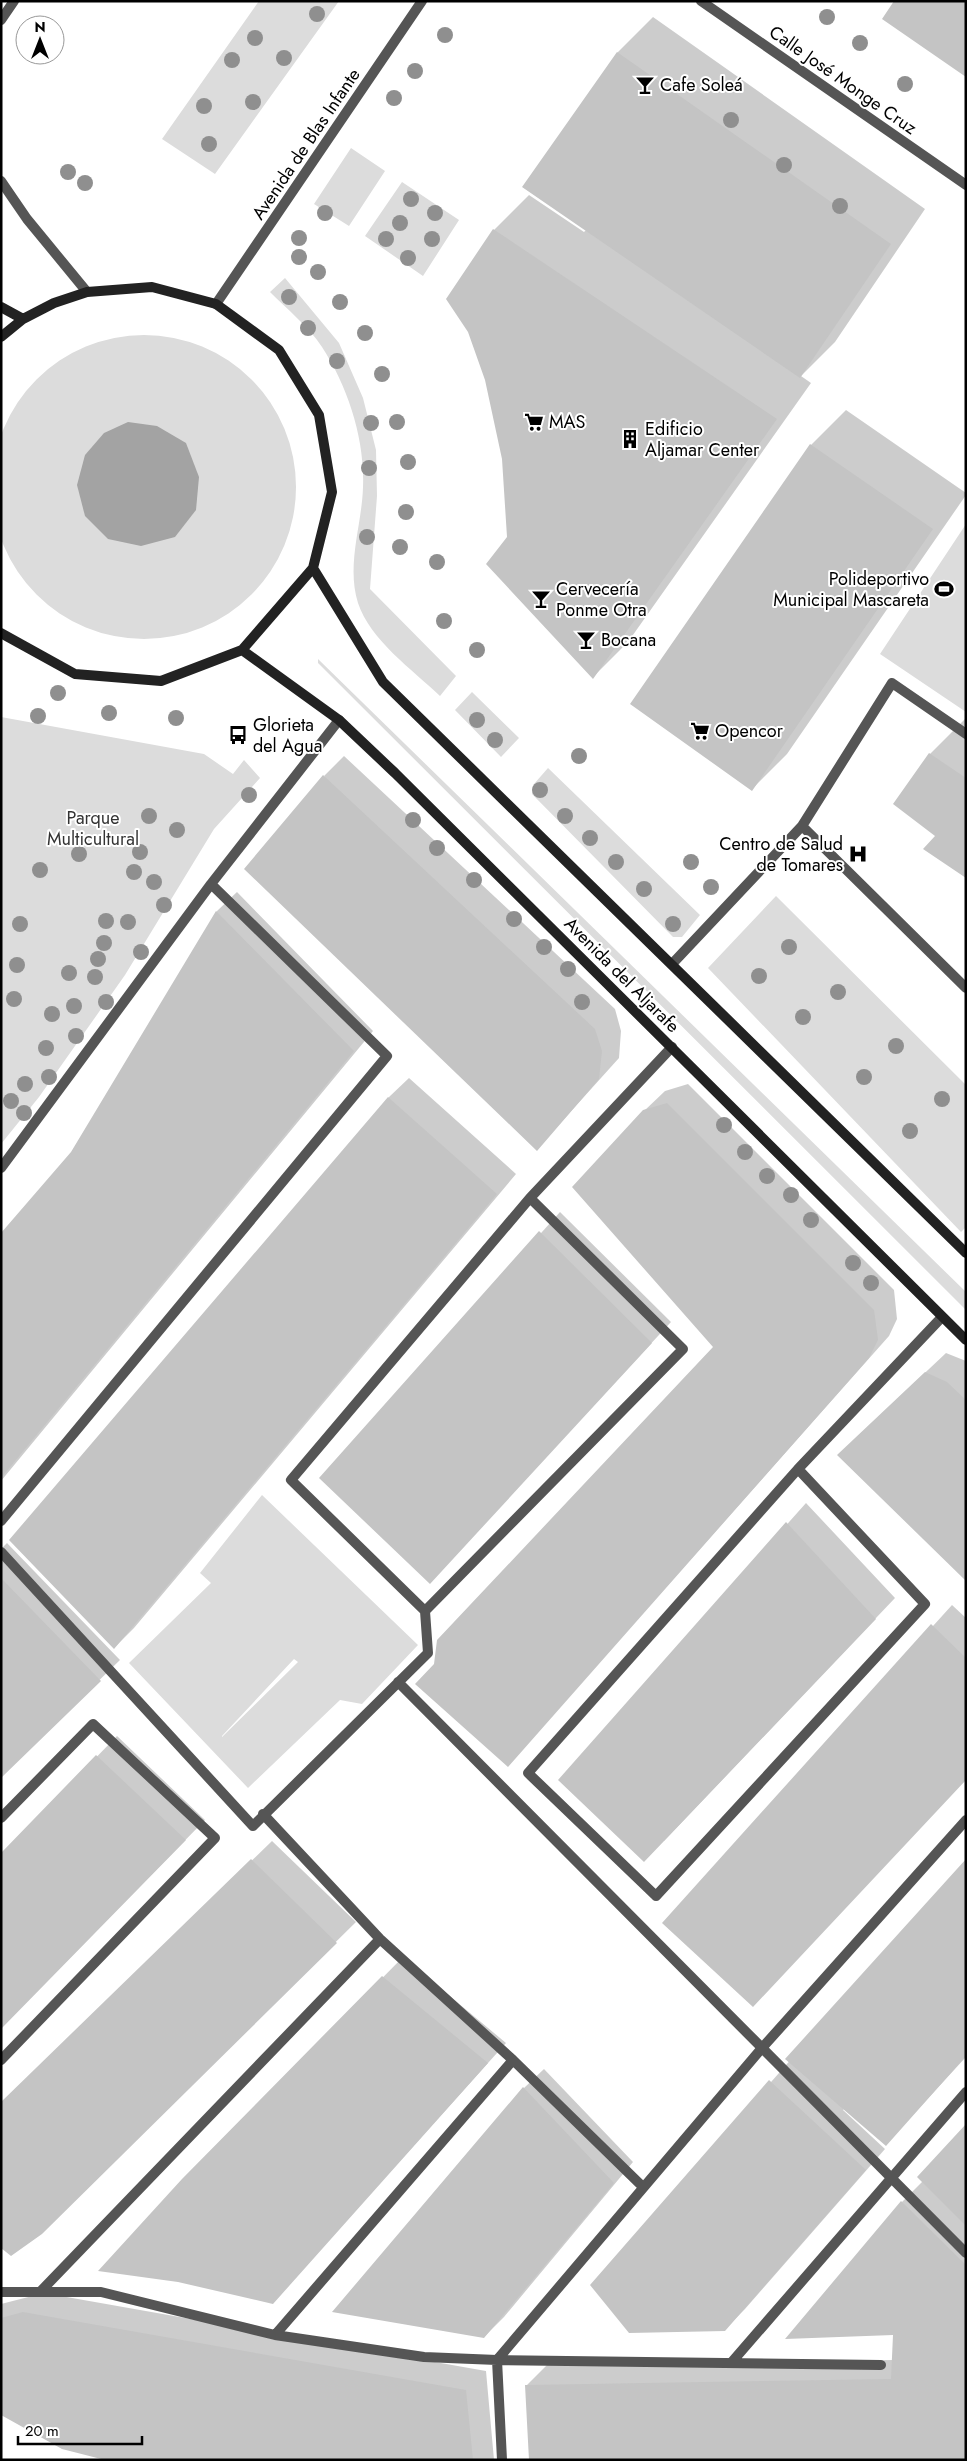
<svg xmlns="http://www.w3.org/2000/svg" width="967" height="2461" viewBox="0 0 967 2461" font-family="Jost,sans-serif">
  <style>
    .green { fill: #dcdcdc; fill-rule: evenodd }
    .water { fill: #a3a3a3 }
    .shadow { fill: #0003 }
    .building { fill: #c4c4c4 }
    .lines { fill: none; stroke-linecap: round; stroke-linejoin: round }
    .lane { stroke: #555; stroke-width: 10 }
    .street { stroke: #555; stroke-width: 10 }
    .secondary { stroke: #222; stroke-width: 10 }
    .tree { fill: #8f8f8f }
    .labels { text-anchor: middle; stroke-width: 4; stroke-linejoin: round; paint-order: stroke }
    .street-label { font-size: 18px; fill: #000; stroke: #fff }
    .poi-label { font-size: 18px; fill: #000; stroke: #fff; text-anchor: start }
    .park-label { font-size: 18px; fill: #333; stroke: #fff }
  </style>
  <rect width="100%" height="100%" fill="#fff"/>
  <path class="green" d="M259,1H339L215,174L162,139Z
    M351,148L385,171L349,226L314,204Z
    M402,182L459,220L423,276L365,236Z
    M285,278L339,343L363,398L376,450L377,496L370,589L456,676L440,696C413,670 370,640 358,603C346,565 362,525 363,487C365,439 348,387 322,347C309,327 287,309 270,292Z
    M-8 487a152 152 0 1 1 304 0a152 152 0 1 1-304 0Z
    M966,524V712L880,654Z
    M318,659L966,1292V1310L318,663Z
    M472,692L519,738L501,757L455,710Z
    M1,717L204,754L233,774L244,760L260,778L214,829L125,975L39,1097L1,1144Z
    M548,768L700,915L682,937H673L532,794L534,784Z
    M776,896L966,1085V1227L961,1232L708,968Z
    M262,1495L418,1645L362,1704L340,1700L248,1788L129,1663L211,1583L200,1573ZM294,1659L298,1662L222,1737V1736Z"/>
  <path class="water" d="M128,422L157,426L186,443L199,477L196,510L175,537L141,546L108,539L85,516L77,485L85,455L104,433Z"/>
  <path class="shadow" d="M653,17L925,209L835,342L801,376L811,383L628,642L593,677L509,537L494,230L529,195L584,232L586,230L523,187L618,52Z
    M846,410L966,493V495L787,754L752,789L811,445Z
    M965,719H966V877L937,835L930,754Z
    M344,756L615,1009L621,1031L619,1058L537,1149L324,776Z
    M237,892L373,1031L1,1481V1235L72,1153L217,911Z
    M409,1078L516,1174L134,1628L114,1648L11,1540L389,1097Z
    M688,1084L894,1290L897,1319L889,1336L508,1765L715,1347L644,1111L665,1091Z
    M560,1212L671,1322L430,1582L321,1478Z
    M946,1353L966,1361V1579L859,1435Z
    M806,1503L895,1598L664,1841L559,1780Z
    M7,1543L120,1660L1,1776V1549Z
    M952,1605L966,1618V1779L664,1923Z
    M117,1736L205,1820L1,2028V1855Z
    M272,1841L356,1922L41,2233L1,2103Z
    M966,1861V2057L886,2144L844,2109L843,2110L885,2149L745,2309L725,2329L592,2285Z
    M403,1957L506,2043L272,2303L183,2180Z
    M544,2069L633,2162L504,2317L484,2337L524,2088Z
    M966,2126V2460L527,2385L547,2365L893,2360L902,2202L923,2181Z
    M44,2293L486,2371L494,2460H110L1,2414V2304Z"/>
  <path class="building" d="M894,1H966V77L882,19Z
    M617,52L891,244L800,378L522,187Z
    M493,229L777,419L593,679L486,564L507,537L502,459L485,380L468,332L446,299Z
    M810,444L933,529L752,791L630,704Z
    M929,753L966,778V878L923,849L935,836L893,804Z
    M323,775L595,1029L602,1051L599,1079L537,1151L244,869Z
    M216,911L354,1051L1,1478V1233L71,1152Z
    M388,1097L497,1194L114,1649L9,1540Z
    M667,1103L874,1310L878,1340L869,1358L508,1767L415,1684L434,1664L437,1640L713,1347L572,1187L643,1110Z
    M539,1231L652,1343L430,1584L319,1478Z
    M925,1372L947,1382L966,1400V1581L837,1455Z
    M786,1522L876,1619L644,1862L558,1780Z
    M1,1578L101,1681L1,1778Z
    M931,1624L966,1658V1780L753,2007L662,1923Z
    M96,1755L186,1840L1,2029V1853Z
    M251,1859L337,1943L42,2234L11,2256L1,2248V2102Z
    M966,1859V2056L886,2146L785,2059Z
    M382,1976L488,2063L273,2304L178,2282L98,2271L182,2179Z
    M769,2080L866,2170L725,2331L629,2333L590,2285Z
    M523,2087L614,2183L484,2338L332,2312Z
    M966,2124V2226L917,2177Z
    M901,2201L966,2265V2460H529L525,2385L891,2379L893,2335L785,2339Z
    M23,2312L466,2390L473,2460H105L62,2449L1,2415V2318Z"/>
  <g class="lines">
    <path class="lane" d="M802,826L966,988
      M673,963L802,826L892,683L966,734"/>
    <path class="street" d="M701,1L966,185
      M1,20L14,1
      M1,181L27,219L87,292
      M216,304L422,1
      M1,1168L211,884L339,720
      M798,1469L925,1604L656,1896L528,1773L798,1469L942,1317
      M1,1521L387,1056L211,884
      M1,1552L253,1826L428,1653L425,1611L291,1480L530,1198L672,1047
      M425,1611L683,1349L530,1198
      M398,1682L966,2253
      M263,1814L380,1939L513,2060L275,2335
      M1,1818L93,1724L215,1838L1,2060
      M513,2060L643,2187
      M1,2292H101L275,2335L424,2357L497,2360L762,2048L966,1820
      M40,2292L380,1939
      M731,2363L966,2092
      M502,2460L497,2360L881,2365"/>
    <path class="secondary" d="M1,307L23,319
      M1,337L23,319L54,303L87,292L152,287L216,304L279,350L319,415L332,492L313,568L242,650L161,681L75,674L1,633
      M313,568L383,682L966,1253
      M242,650L339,720L395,773L966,1340"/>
  </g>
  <g class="tree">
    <circle cx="317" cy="14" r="8"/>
    <circle cx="827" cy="17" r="8"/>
    <circle cx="445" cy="35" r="8"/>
    <circle cx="255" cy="38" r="8"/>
    <circle cx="860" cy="43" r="8"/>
    <circle cx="284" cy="58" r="8"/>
    <circle cx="232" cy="60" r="8"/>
    <circle cx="415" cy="71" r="8"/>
    <circle cx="905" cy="84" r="8"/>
    <circle cx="394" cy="98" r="8"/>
    <circle cx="253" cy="102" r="8"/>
    <circle cx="204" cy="106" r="8"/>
    <circle cx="731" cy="120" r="8"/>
    <circle cx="209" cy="144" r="8"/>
    <circle cx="784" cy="165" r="8"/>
    <circle cx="68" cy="172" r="8"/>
    <circle cx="85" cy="183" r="8"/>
    <circle cx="411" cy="199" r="8"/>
    <circle cx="840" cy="206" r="8"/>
    <circle cx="325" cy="213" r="8"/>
    <circle cx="435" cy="213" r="8"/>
    <circle cx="400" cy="223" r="8"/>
    <circle cx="299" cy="238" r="8"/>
    <circle cx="386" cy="239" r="8"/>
    <circle cx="432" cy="239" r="8"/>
    <circle cx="299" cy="257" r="8"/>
    <circle cx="408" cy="258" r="8"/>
    <circle cx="318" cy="272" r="8"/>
    <circle cx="289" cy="297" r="8"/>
    <circle cx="340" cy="302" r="8"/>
    <circle cx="308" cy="328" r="8"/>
    <circle cx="365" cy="333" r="8"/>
    <circle cx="337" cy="361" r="8"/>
    <circle cx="382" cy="374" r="8"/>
    <circle cx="397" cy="422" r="8"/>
    <circle cx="371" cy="423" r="8"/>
    <circle cx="408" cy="462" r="8"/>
    <circle cx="369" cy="468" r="8"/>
    <circle cx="406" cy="512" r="8"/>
    <circle cx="367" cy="537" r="8"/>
    <circle cx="400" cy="547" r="8"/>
    <circle cx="437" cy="562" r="8"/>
    <circle cx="444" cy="621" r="8"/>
    <circle cx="477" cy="650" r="8"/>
    <circle cx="58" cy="693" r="8"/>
    <circle cx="109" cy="713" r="8"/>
    <circle cx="38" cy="716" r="8"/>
    <circle cx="176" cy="718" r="8"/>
    <circle cx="477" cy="720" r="8"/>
    <circle cx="495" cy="740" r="8"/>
    <circle cx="579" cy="756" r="8"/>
    <circle cx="540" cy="790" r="8"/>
    <circle cx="249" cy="795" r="8"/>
    <circle cx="149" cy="816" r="8"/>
    <circle cx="565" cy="816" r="8"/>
    <circle cx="413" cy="820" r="8"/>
    <circle cx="177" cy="830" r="8"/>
    <circle cx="590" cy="838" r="8"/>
    <circle cx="437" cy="848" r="8"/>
    <circle cx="140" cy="852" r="8"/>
    <circle cx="79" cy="854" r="8"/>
    <circle cx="616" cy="862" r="8"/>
    <circle cx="691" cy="862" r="8"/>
    <circle cx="40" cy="870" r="8"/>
    <circle cx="134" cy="872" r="8"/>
    <circle cx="474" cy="880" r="8"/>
    <circle cx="154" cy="882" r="8"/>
    <circle cx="711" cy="887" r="8"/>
    <circle cx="644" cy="889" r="8"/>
    <circle cx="164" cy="905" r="8"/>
    <circle cx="514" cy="919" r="8"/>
    <circle cx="106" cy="921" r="8"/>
    <circle cx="128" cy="922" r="8"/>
    <circle cx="20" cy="924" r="8"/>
    <circle cx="673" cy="924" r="8"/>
    <circle cx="104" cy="943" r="8"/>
    <circle cx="544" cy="947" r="8"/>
    <circle cx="789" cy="947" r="8"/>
    <circle cx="141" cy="952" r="8"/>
    <circle cx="98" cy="959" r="8"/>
    <circle cx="17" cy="965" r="8"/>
    <circle cx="568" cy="969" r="8"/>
    <circle cx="69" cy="973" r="8"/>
    <circle cx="759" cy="976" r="8"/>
    <circle cx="95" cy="977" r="8"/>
    <circle cx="838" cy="992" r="8"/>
    <circle cx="14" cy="999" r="8"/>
    <circle cx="106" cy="1002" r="8"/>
    <circle cx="582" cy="1002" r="8"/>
    <circle cx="74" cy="1006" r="8"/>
    <circle cx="52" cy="1014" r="8"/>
    <circle cx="803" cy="1017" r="8"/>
    <circle cx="76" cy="1036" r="8"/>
    <circle cx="896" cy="1046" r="8"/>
    <circle cx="46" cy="1048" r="8"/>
    <circle cx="49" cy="1077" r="8"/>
    <circle cx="864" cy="1077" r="8"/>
    <circle cx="25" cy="1084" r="8"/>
    <circle cx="942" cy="1099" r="8"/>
    <circle cx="11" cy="1101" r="8"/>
    <circle cx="24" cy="1113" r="8"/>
    <circle cx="724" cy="1125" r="8"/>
    <circle cx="910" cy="1131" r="8"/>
    <circle cx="745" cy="1152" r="8"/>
    <circle cx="767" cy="1176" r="8"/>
    <circle cx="791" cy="1195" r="8"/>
    <circle cx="811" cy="1220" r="8"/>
    <circle cx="853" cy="1263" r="8"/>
    <circle cx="871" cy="1283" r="8"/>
  </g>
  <defs>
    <g id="bar-bare" transform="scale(1.5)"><path d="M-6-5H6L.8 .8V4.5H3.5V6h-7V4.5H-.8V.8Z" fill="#000" stroke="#fff" stroke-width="2.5" paint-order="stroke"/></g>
    <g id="supermarket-bare" transform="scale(1.5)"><path d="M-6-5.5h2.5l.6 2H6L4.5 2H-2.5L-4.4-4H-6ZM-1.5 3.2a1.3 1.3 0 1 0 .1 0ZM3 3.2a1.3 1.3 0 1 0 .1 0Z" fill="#000" stroke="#fff" stroke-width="2.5" paint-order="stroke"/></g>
    <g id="building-bare" transform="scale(1.5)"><path d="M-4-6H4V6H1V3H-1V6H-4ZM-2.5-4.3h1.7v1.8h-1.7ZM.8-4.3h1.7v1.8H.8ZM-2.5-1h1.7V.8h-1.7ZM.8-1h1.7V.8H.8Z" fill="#000" stroke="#fff" stroke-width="2.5" paint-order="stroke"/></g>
    <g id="stadium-bare" transform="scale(1.5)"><path d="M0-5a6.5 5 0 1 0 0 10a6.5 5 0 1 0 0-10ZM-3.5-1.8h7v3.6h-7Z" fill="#000" stroke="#fff" stroke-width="2.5" paint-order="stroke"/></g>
    <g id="bus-bare" transform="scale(1.5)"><path d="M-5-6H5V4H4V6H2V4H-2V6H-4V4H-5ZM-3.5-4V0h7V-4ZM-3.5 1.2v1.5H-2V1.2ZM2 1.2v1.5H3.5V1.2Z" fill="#000" stroke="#fff" stroke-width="2.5" paint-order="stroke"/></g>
    <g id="hospital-bare" transform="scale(1.5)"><path d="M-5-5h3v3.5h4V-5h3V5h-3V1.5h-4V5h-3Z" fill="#000" stroke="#fff" stroke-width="2.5" paint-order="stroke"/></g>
  </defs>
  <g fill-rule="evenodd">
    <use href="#bar-bare" x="645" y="85"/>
    <use href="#supermarket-bare" x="534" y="422"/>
    <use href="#building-bare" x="630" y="439"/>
    <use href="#stadium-bare" x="944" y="589"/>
    <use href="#bar-bare" x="541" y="599"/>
    <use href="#bar-bare" x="586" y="640"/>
    <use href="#supermarket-bare" x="700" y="731"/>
    <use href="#bus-bare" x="238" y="735"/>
    <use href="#hospital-bare" x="858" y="854"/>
  </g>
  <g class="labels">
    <g class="street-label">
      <text transform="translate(843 80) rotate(35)" y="6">Calle José Monge Cruz</text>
      <text transform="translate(306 144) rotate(-56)" y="6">Avenida de Blas Infante</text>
      <text transform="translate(622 975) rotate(45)" y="6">Avenida del Aljarafe</text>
    </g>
    <g class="poi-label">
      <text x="660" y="91">Cafe Soleá</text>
      <text x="549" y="428">MAS</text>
      <text x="645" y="435">Edificio<tspan x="645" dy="21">Aljamar Center</tspan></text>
      <text x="929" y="585" text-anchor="end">Polideportivo<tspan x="929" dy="21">Municipal Mascareta</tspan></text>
      <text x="556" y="595">Cervecería<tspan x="556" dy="21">Ponme Otra</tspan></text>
      <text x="601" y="646">Bocana</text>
      <text x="253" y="731">Glorieta<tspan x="253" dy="21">del Agua</tspan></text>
      <text x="715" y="737">Opencor</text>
      <text x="843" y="850" text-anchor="end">Centro de Salud<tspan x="843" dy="21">de Tomares</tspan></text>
    </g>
    <g class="park-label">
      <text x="93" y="824">Parque<tspan x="93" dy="21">Multicultural</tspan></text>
    </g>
  </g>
  <rect width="967" height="2461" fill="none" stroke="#000000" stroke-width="5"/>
  <g transform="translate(40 40)"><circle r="24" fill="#ffffff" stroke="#999999"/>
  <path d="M0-4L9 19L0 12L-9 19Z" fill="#000000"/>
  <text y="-8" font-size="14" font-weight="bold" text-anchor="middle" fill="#000000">N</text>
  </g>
  <path d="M18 2436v8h124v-8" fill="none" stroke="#000000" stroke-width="2.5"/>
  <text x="25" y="2436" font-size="15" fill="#000000" stroke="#ffffff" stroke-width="4" paint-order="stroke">20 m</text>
</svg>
